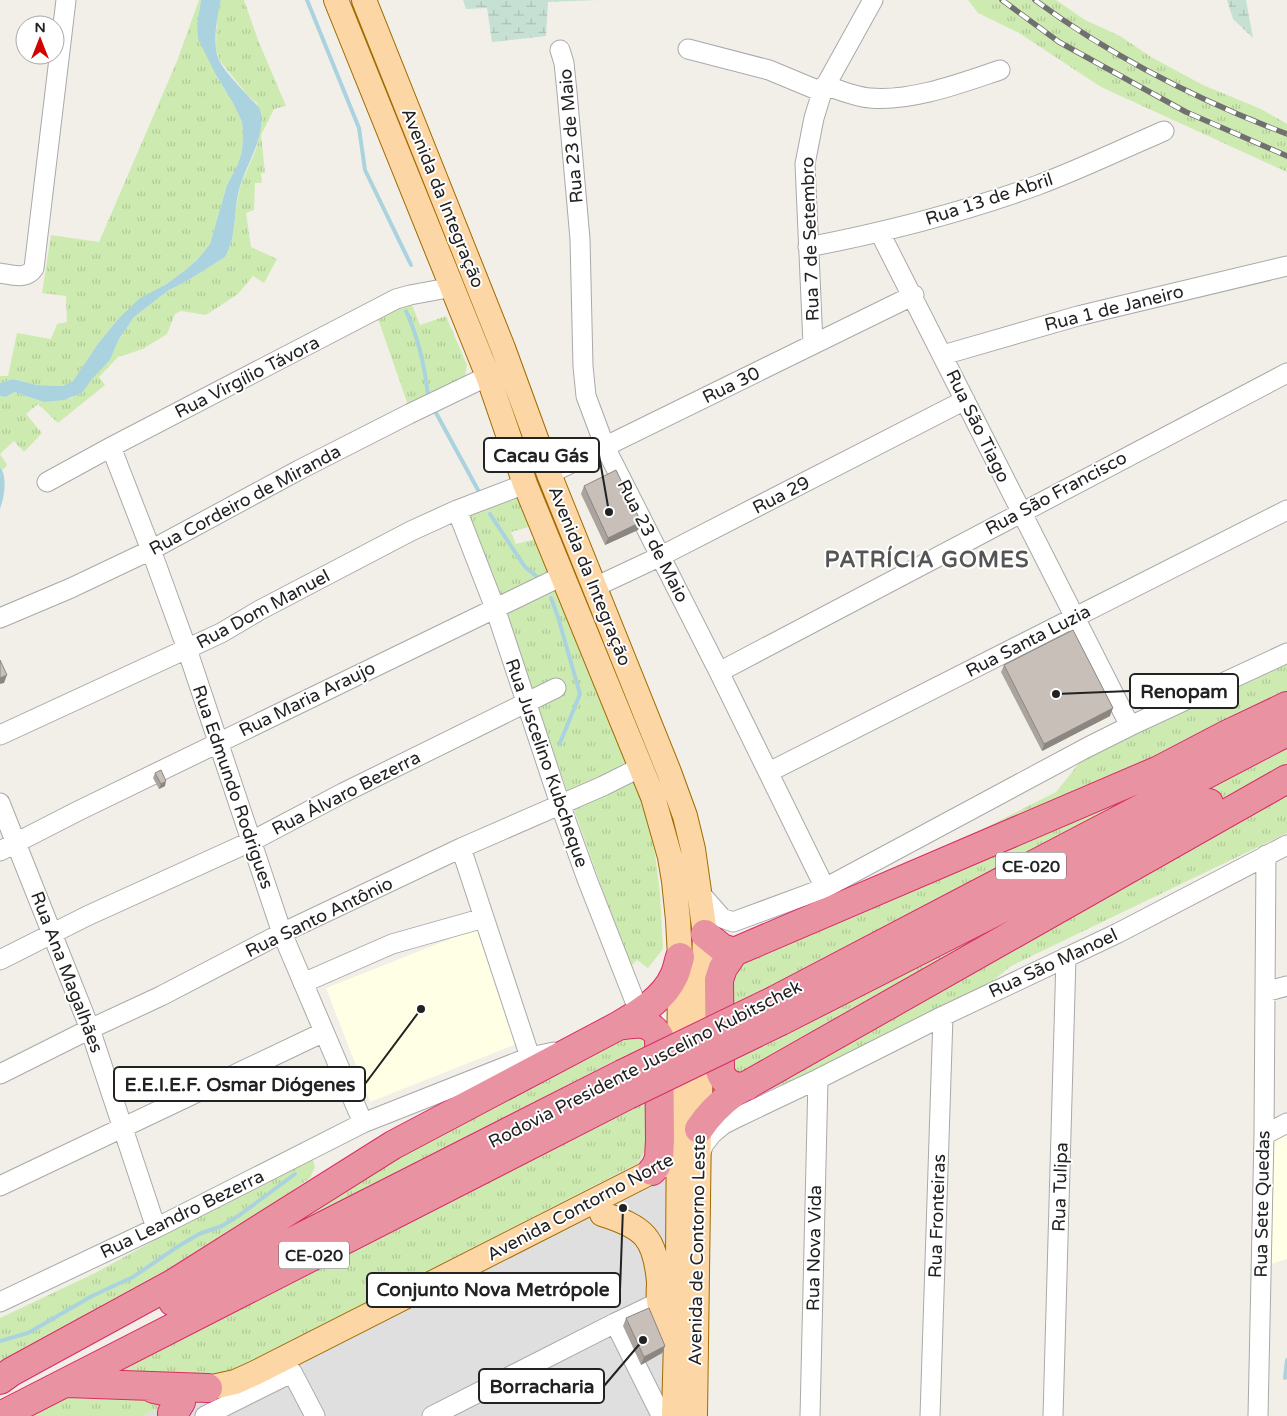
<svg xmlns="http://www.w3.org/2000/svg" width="1287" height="1416" viewBox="0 0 1287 1416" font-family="'Varela Round',sans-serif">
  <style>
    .residential { fill: #e0dfdf }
    .education { fill: #ffffe5 }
    .grass { fill: url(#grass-tufts) }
    .wetland { fill: url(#wetland-marsh) }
    .water { fill: #aad3df }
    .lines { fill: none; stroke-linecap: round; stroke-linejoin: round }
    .stream { stroke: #aad3df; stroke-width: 4 }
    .minor-casing { stroke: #a9a9a9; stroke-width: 21 }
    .major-casing { stroke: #a06b00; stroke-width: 26 }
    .highway-casing { stroke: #dc2a67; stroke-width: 30 }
    .minor { stroke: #fff; stroke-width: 19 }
    .major { stroke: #fcd6a4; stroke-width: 24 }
    .highway { stroke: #e892a2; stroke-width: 28 }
    .rail-casing { stroke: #707070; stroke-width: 5.5 }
    .rail { stroke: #fff; stroke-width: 4; stroke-dasharray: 11; stroke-linecap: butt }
    .highway-bridge-casing { stroke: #dc2a67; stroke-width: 30; stroke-linecap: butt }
    .highway-bridge { stroke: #e892a2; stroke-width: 28 }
    .wall { fill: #aba49e }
    .shaded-wall { fill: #8b8681 }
    .building { fill: #c7bfb8; stroke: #8b8681 }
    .labels { text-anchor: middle; stroke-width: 4; stroke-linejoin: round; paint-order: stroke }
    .shield { fill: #fff; stroke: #646464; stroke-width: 1 }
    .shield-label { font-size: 16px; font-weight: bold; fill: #222 }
    .street-label { font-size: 18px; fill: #222; stroke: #fff }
    .district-label { font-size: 22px; font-weight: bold; letter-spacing: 1px; fill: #555; stroke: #fff }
    .leader { fill: none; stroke: #222; stroke-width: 2 }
    .callout-dot { fill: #222; stroke: #fff; stroke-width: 2 }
    .callout { fill: #fff; stroke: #222; stroke-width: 2 }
    .callout-label { font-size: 19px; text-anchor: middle; font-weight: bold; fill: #222 }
  </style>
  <defs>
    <pattern id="grass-tufts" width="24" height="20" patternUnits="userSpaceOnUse" patternTransform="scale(1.25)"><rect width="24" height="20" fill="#cdebb0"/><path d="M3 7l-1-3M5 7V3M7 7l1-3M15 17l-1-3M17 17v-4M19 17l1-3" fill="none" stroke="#b0c997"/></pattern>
    <pattern id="wetland-marsh" width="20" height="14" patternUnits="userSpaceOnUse" patternTransform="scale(1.25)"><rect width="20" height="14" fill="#c6e0d4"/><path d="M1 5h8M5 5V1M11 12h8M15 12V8" fill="none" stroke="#aac0b6"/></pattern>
  </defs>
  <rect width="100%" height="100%" fill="#f2efe9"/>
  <path class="residential" d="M701,1084L695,1416H143L636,1164Z"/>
  <path class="education" d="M478,928L519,1043L370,1102L326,988Z
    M1287,1128V1259L1268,1265L1270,1137Z"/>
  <path class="grass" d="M199,0H201L197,24L216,75L233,103L242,122L243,133L242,151L238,164L227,185L210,244L197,260L184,271L118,319L97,345L73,381L62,386L37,385L13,379L0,383V376H8L17,333L51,339L57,324L67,322L66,296L42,293L51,235L99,242L177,61Z
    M221,0H244L258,40L286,106L274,109L261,135L265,173H261L262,183H255L254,210L246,213L251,247L277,259L264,283L253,276L238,294L206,315L181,311L175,314L167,334L143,349L118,357L99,377L105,385L58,423L38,404L26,414L42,433L24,452L14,441L0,454L7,465L3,470L0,467V396L6,397L14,392L44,402L72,398L110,360L119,339L134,317L169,290L187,281L225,257C238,236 233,208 241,185C246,169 258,152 259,134C260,124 258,113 257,103L249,97L220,61L216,49L217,15Z
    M968,0H1056L1085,20L1120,36L1151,57L1203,85L1261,109L1287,124V172L1101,87L1019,33L978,13Z
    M412,305L420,325L446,316L467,365L465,376L458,382L408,405L377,316L394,307Z
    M520,496L532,526L511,532L516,544L536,539L551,570L547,575L500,597L469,515L506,499Z
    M555,588L641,798L655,853L660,894L663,949L648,968L637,960L630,967L537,706L508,615L509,610Z
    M1287,662V833L1011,966L985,987L803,1078L771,1089H756L730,1084L728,971L773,935L1056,792L1081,761Z
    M632,1032L646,1034L647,1149L636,1164L143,1416H31L638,1106L628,1054L235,1256L399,1150Z
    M307,1160H313L315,1167L310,1178L253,1218L211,1251L0,1369V1318L95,1273L263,1181Z"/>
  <path class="wetland" d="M463,0H599L548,2L546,36L492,42L487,8L466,9Z
    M1227,0H1246L1253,38L1233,19Z"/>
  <path class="water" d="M201,0H221C217,16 212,45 219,60C224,71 240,87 248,96C253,102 260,105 261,114C264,143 244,166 238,194C234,214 236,239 225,257L187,281L169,290L134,317L119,339L110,360L92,379L82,393L64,400L44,402L14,392L6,397L0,396V383L13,379L37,385L62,386L73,381L97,345L118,319L140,298L165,285L184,271L197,260L210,244L227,185L238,164L242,151L243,133L242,122L233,103L216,75L198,39L197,24Z
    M0,467C8,477 4,498 0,509Z"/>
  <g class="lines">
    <path class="stream" d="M307,0L359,128L365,170L411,265
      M406,311C418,337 425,368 428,396
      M435,411L478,490
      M490,514L525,567L540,579
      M551,598L558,617L580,694L560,743
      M0,1341L28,1333L92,1296L133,1277L177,1247L199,1234L222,1226L241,1214L295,1174
      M1285,1378L1287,1360"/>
    <g class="minor-casing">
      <path id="minor" d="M688,49L769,70L822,92
        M560,50L564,63L567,92L580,239L583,366L586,396L605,447L719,672L825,888
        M825,85C839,90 855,97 870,98C911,102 961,83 1000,70
        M880,233L1130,726
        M808,247C886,232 964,212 1038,185C1081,169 1122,149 1164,131
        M0,273C12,275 27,280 34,268L66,0
        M813,344L805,164L814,118L822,92L873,0
        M943,355L1078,316L1287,266
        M111,447L151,550L187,649L282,933L363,1123
        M549,474L914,295
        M47,482L111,447L396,299L410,295L453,287
        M457,510L495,608L560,804L587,879L636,1004L635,1016
        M595,587L661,556L965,400
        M0,618L71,588L151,550L299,470L409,414L488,376
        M719,672L1287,373
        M0,735L221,633L260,610L411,531L457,510L525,484
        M769,772L1287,510
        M0,803L90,1029L156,1228
        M461,848L530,1057
        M0,851L78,811L562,576
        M700,893L722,918L733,922L825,888L1086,748L1130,726L1287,653
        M0,960L87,916L252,841L343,793L556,688
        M303,983L392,944L484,918
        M1265,992L1287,986
        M0,1074L90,1029L161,996L282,933L461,848L603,786L641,767
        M1264,1135L1287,1123
        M700,1155L704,1144L712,1134L724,1124L738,1117L818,1079L943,1016L1118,933L1287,845
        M0,1186L324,1032
        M0,1302L156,1228L363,1123L530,1057L554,1052
        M615,1323L660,1413L665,1416
        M292,1372L315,1416
        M205,1416L287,1375
        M432,1416L615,1323L659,1302
        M810,1416L818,1079
        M930,1416L943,1016
        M1053,1416L1066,957
        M1258,1416L1264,1135L1266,855"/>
    </g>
    <g class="major-casing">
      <path id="major" d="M336,0L488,376L525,484L653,797L670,857L674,881L678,920L680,957L678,1264L674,1416
        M364,0L503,348L549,474L669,772L685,816L693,849L705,934L699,1129L695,1416
        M602,1214C644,1227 655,1237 659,1282C659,1288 658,1295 659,1301C660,1312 666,1324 669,1335
        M208,1388L235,1382L255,1373L645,1175L668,1162"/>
    </g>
    <g class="highway-casing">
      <path id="highway" d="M705,934L722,948L734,952
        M775,1000L1287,732
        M781,1021L1209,803
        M618,1026C635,1023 649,1020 659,1036L660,1140L659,1158L656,1166L652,1171
        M747,1086C734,1088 724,1084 720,1071L719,980L723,968L734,952L1159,770L1226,735L1287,706
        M699,1129C709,1114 720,1103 735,1092L1287,779
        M173,1302L622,1074
        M0,1380L11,1372L174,1283L393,1145L618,1026C638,1014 664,999 674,976C677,970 678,963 680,957
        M67,1383L208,1388
        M154,1389L178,1394L181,1402L176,1410L172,1413
        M0,1416L628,1095"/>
    </g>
    <use href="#minor" class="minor"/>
    <use href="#major" class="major"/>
    <use href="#highway" class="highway"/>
    <g class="rail-casing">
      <path id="rail" d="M1002,0L1059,42L1186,112L1287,156
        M1035,0C1112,57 1198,100 1287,134"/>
    </g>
    <use href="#rail" class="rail"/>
    <g class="highway-bridge-casing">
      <path id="highway-bridge" d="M622,1074L775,1000
        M628,1095L781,1021"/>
    </g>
    <use href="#highway-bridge" class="highway-bridge"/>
  </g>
  <path class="wall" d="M584,486L641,522L638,530L605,545L581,494Z
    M1004,665L1110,716L1042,751L1001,672Z
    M155,773L165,786L159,789L153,778Z
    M626,1318L665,1346L662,1353L641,1365L623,1326Z"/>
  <path class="shaded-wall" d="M641,522L638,530L605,545L608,538Z
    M7,675L4,683L0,684V678Z
    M1113,708L1110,716L1042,751L1044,744Z
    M166,781L165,786L159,789L161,784Z
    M665,1346L662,1353L641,1365L644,1357Z"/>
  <path class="building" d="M616,470L641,522L608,538L584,486Z
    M1073,630L1113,708L1044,744L1004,665Z
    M0,660L7,675L0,678Z
    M161,770L166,781L161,784L155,773Z
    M649,1308L665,1346L644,1357L626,1318Z"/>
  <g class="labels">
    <g class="shield">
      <rect x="996" y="852.5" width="70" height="27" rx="4"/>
      <rect x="279" y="1241.5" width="70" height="27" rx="4"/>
    </g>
    <g class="shield-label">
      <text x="1031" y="872">CE-020</text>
      <text x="314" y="1261">CE-020</text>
    </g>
    <g class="street-label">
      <text transform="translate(571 136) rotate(-95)" y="6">Rua 23 de Maio</text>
      <text transform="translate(443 198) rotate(68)" y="6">Avenida da Integração</text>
      <text transform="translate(989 199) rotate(-18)" y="6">Rua 13 de Abril</text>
      <text transform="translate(810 239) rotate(-92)" y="6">Rua 7 de Setembro</text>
      <text transform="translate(1114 308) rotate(-14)" y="6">Rua 1 de Janeiro</text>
      <text transform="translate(247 377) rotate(-27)" y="6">Rua Virgílio Távora</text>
      <text transform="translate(731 385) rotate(-26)" y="6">Rua 30</text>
      <text transform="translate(978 426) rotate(64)" y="6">Rua São Tiago</text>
      <text transform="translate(1056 493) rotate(-28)" y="6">Rua São Francisco</text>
      <text transform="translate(781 495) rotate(-27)" y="6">Rua 29</text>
      <text transform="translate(245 500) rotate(-28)" y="6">Rua Cordeiro de Miranda</text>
      <text transform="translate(653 541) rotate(63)" y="6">Rua 23 de Maio</text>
      <text transform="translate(590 576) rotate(68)" y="6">Avenida da Integração</text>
      <text transform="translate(263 609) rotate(-28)" y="6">Rua Dom Manuel</text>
      <text transform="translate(1028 641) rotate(-27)" y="6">Rua Santa Luzia</text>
      <text transform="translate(307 699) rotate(-26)" y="6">Rua Maria Araujo</text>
      <text transform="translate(547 763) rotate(71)" y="6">Rua Juscelino Kubcheque</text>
      <text transform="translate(233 787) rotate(71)" y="6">Rua Edmundo Rodrigues</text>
      <text transform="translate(346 793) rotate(-27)" y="6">Rua Álvaro Bezerra</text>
      <text transform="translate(319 917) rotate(-26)" y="6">Rua Santo Antônio</text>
      <text transform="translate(1053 963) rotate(-25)" y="6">Rua São Manoel</text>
      <text transform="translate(67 972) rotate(69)" y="6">Rua Ana Magalhães</text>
      <text transform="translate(645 1064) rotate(-27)" y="6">Rodovia Presidente Juscelino Kubitschek</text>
      <text transform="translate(1060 1187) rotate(-88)" y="6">Rua Tulipa</text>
      <text transform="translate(1262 1204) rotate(-89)" y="6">Rua Sete Quedas</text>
      <text transform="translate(580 1207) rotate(-28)" y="6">Avenida Contorno Norte</text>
      <text transform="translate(182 1214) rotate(-26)" y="6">Rua Leandro Bezerra</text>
      <text transform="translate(937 1216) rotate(-88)" y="6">Rua Fronteiras</text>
      <text transform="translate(814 1248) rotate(-89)" y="6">Rua Nova Vida</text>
      <text transform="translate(697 1250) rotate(-89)" y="6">Avenida de Contorno Leste</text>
    </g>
    <g class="district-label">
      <text x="927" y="567">PATRÍCIA GOMES</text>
    </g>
  </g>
  <path class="leader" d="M609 512L599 455M1056 694L1130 691M421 1009L365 1084M623 1208L620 1290M643 1340L604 1386"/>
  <g class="callout-dot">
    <circle cx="609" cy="512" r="5"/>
    <circle cx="1056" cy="694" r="5"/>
    <circle cx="421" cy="1009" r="5"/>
    <circle cx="623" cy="1208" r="5"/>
    <circle cx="643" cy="1340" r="5"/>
  </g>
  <g class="callout">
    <rect x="484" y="438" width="115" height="34" rx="5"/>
    <rect x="1130" y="674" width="108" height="34" rx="5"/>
    <rect x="114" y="1067" width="251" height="34" rx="5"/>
    <rect x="367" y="1273" width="253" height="34" rx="5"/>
    <rect x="479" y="1369" width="125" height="34" rx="5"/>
  </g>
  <g class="callout-label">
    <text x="541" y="462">Cacau Gás</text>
    <text x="1184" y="698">Renopam</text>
    <text x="240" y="1091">E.E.I.E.F. Osmar Diógenes</text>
    <text x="493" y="1296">Conjunto Nova Metrópole</text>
    <text x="542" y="1393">Borracharia</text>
  </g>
  <g transform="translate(40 40)"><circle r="24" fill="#ffffff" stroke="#a7a7a7"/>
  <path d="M0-4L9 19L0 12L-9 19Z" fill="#d40000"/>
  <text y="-8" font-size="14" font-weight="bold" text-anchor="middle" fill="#222222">N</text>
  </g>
</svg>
